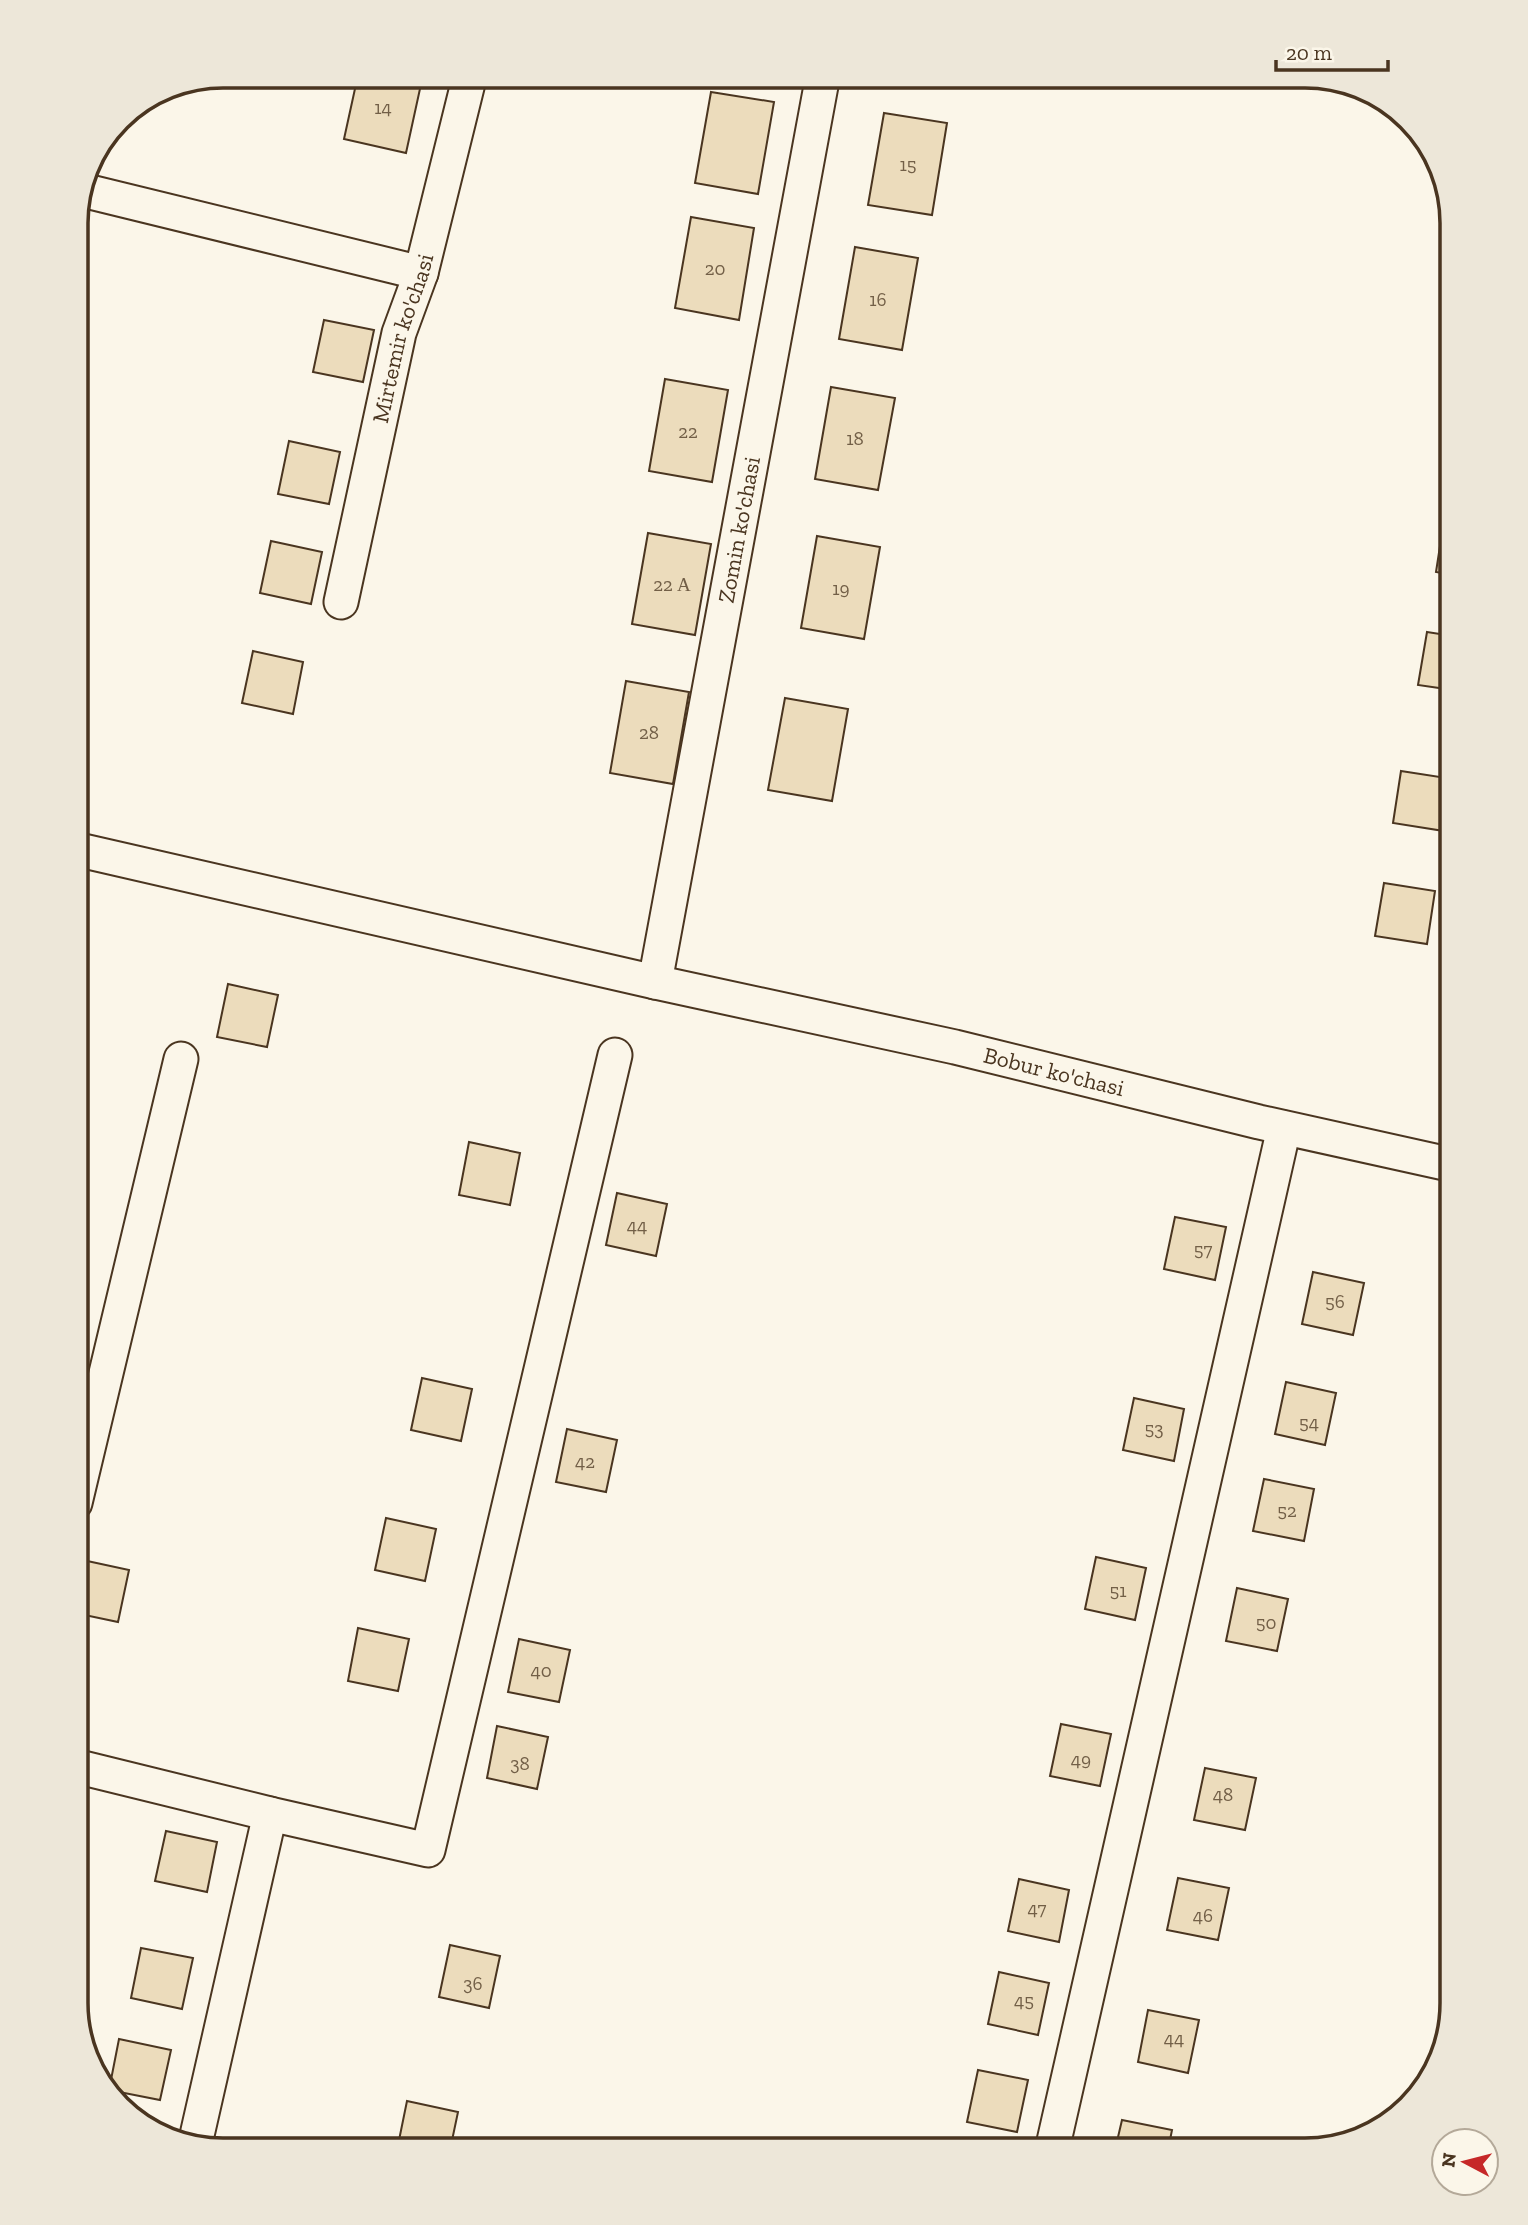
<svg xmlns="http://www.w3.org/2000/svg" width="1528" height="2225" viewBox="0 0 1528 2225" font-family="'Zilla Slab',serif">
  <style>
    .building { fill: #ecdcbc; stroke: #4a3520; stroke-width: 2 }
    .lines { fill: none; stroke-linecap: round; stroke-linejoin: round }
    .street-casing { stroke: #4a3520; stroke-width: 37 }
    .street { stroke: #fbf6e9; stroke-width: 33 }
    .labels { text-anchor: middle; stroke-width: 5; stroke-linejoin: round; paint-order: stroke }
    .number-label { font-size: 19px; fill: #725f47 }
    .street-label { font-size: 23px; fill: #4a3520; stroke: #fbf6e9 }
    .rim { fill: none; stroke: #4a3520; stroke-width: 3.5 }
  </style>
  <rect width="100%" height="100%" fill="#fbf6e9"/>
  <path class="building" d="M358,75H423L406,153L344,139Z
    M711,92L774,102L758,194L695,183Z
    M884,113L947,123L932,215L868,205Z
    M691,217L754,228L739,320L675,308Z
    M855,247L918,258L902,350L839,339Z
    M324,320L374,330L363,382L313,372Z
    M665,379L728,390L712,482L649,471Z
    M831,387L895,398L878,490L815,479Z
    M289,441L340,452L329,504L278,494Z
    M1444,520L1453,521V575L1436,572Z
    M648,533L711,544L695,635L632,624Z
    M817,536L880,547L864,639L801,628Z
    M271,541L322,552L311,604L260,593Z
    M1427,632L1453,636V690L1418,685Z
    M253,651L303,662L293,714L242,703Z
    M626,681L689,692L673,784L610,773Z
    M785,698L848,709L832,801L768,790Z
    M1401,771L1453,779L1444,831L1393,823Z
    M1384,883L1435,891L1427,944L1375,936Z
    M228,984L278,995L267,1047L217,1037Z
    M469,1142L520,1153L510,1205L459,1195Z
    M617,1193L667,1204L656,1256L606,1245Z
    M1175,1217L1226,1227L1215,1280L1164,1269Z
    M1313,1272L1364,1283L1353,1335L1302,1324Z
    M422,1378L472,1389L461,1441L411,1430Z
    M1286,1382L1336,1393L1325,1445L1275,1434Z
    M1134,1398L1184,1409L1174,1461L1123,1450Z
    M567,1429L617,1440L606,1492L556,1482Z
    M1264,1479L1314,1489L1304,1541L1253,1531Z
    M386,1518L436,1529L425,1581L375,1570Z
    M1096,1557L1146,1568L1135,1620L1085,1609Z
    M78,1559L129,1570L118,1622L75,1613Z
    M1237,1588L1288,1599L1277,1651L1226,1641Z
    M358,1628L409,1639L398,1691L348,1681Z
    M519,1639L570,1650L559,1702L508,1692Z
    M1061,1724L1111,1734L1100,1786L1050,1776Z
    M497,1726L548,1737L537,1789L487,1778Z
    M1205,1768L1256,1778L1245,1830L1194,1820Z
    M166,1831L217,1842L207,1892L155,1881Z
    M1178,1878L1229,1888L1218,1940L1167,1930Z
    M1019,1879L1069,1890L1059,1942L1008,1931Z
    M450,1945L500,1956L489,2008L439,1997Z
    M141,1948L193,1958L182,2009L131,1998Z
    M999,1972L1049,1983L1038,2035L988,2024Z
    M1148,2010L1199,2020L1188,2073L1138,2062Z
    M119,2039L171,2050L160,2100L109,2090Z
    M978,2070L1028,2080L1017,2132L967,2122Z
    M407,2101L458,2112L450,2150H397Z
    M1122,2120L1172,2130L1168,2150H1115Z"/>
  <g class="lines">
    <g class="street-casing">
      <g id="street">
        <path d="M82,190L421,273"/>
        <path id="s1" d="M341,602L399,333L421,273L470,75"/>
        <path id="s2" d="M75,849L655,982L955,1047L1259,1122L1453,1165"/>
        <path id="s3" d="M655,982L823,75"/>
        <path d="M75,1503L181,1059"/>
        <path d="M75,1766L270,1814"/>
        <path d="M195,2144L270,1814L428,1850L615,1055"/>
        <path d="M1052,2150L1284,1128"/>
      </g>
    </g>
    <use href="#street" class="street"/>
  </g>
  <g class="labels">
    <g class="number-label">
      <text x="383" y="114">14</text>
      <text x="908" y="171">15</text>
      <text x="715" y="275">20</text>
      <text x="878" y="306">16</text>
      <text x="688" y="438">22</text>
      <text x="855" y="445">18</text>
      <text x="672" y="591">22 А</text>
      <text x="841" y="595">19</text>
      <text x="649" y="739">28</text>
      <text x="637" y="1232">44</text>
      <text x="1203" y="1256">57</text>
      <text x="1335" y="1308">56</text>
      <text x="1309" y="1429">54</text>
      <text x="1154" y="1435">53</text>
      <text x="585" y="1468">42</text>
      <text x="1287" y="1517">52</text>
      <text x="1118" y="1597">51</text>
      <text x="1266" y="1629">50</text>
      <text x="541" y="1677">40</text>
      <text x="1081" y="1766">49</text>
      <text x="520" y="1770">38</text>
      <text x="1223" y="1801">48</text>
      <text x="1037" y="1915">47</text>
      <text x="1203" y="1922">46</text>
      <text x="473" y="1990">36</text>
      <text x="1024" y="2007">45</text>
      <text x="1174" y="2045">44</text>
    </g>
    <g class="street-label">
      <text dy="8" stroke="none"><textPath href="#s1" startOffset="271">Mirtemir ko'chasi</textPath></text>
      <text dy="8" stroke="none"><textPath href="#s3" startOffset="460">Zomin ko'chasi</textPath></text>
      <text dy="8" stroke="none"><textPath href="#s2" startOffset="1004">Bobur ko'chasi</textPath></text>
    </g>
  </g>
  <path d="M0 0H1528V2225H0ZM223 88H1305A135 135 0 0 1 1440 223V2003A135 135 0 0 1 1305 2138H223A135 135 0 0 1 88 2003V223A135 135 0 0 1 223 88Z" fill="#ede7d9" fill-rule="evenodd"/>
  <path class="rim" d="M223 88H1305A135 135 0 0 1 1440 223V2003A135 135 0 0 1 1305 2138H223A135 135 0 0 1 88 2003V223A135 135 0 0 1 223 88Z"/>
  <g transform="translate(1465 2162) rotate(277)"><circle r="33" fill="#fbf6e9" stroke="#b4a999" stroke-width="2"/>
  <path d="M0-5L12 26L0 18L-12 26Z" fill="#c62828"/>
  <text y="-10" font-size="19" font-weight="bold" text-anchor="middle" fill="#4a3520">N</text>
  </g>
  <path d="M1276 60v10h112v-10" fill="none" stroke="#4a3520" stroke-width="3.5"/>
  <text x="1286" y="60" font-size="21" fill="#4a3520" stroke="#fbf6e9" stroke-width="5" paint-order="stroke">20 m</text>
</svg>
